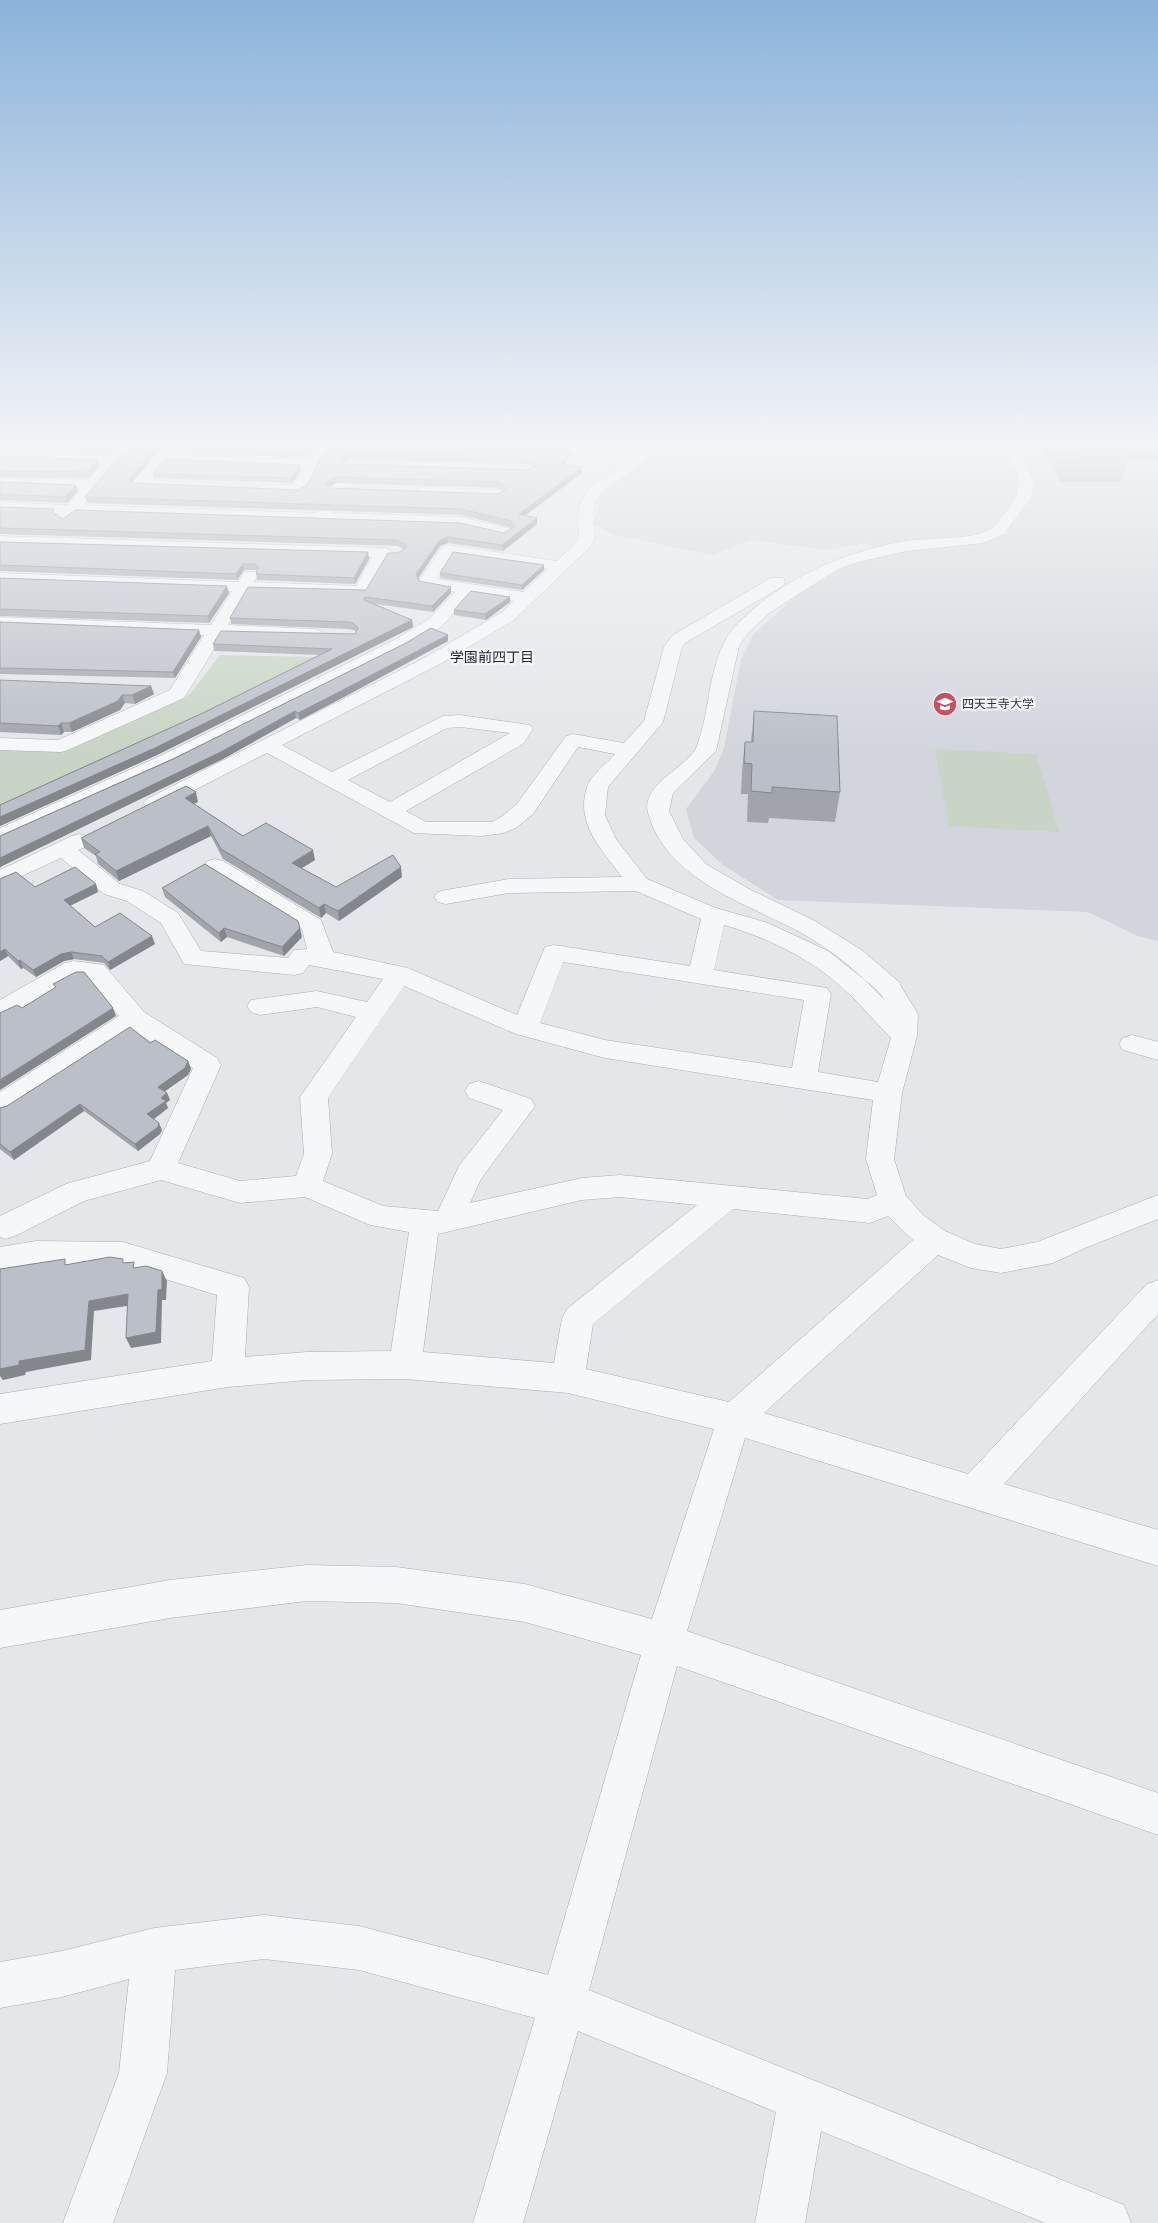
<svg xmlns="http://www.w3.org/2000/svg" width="1158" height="2223" font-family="Overpass,'Noto Sans JP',sans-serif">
<rect width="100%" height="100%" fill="#e4e6ea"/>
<path fill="#d2d5dc" d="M656,442h502v499l-20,-5 -50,-24 -310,-12 -55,-35 -29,-27 -8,-29 29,-39 9,-22 17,-89 12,-24 44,-40 43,-26 43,-15 -17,-11 -37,7 -79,-10 -37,15 -98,-20 -21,-11 8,-31 38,-27 14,-18z"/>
<path fill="#c8d4c5" d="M220,655l98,2 -219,107 -99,43v-58l65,2 124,-56z
M935,749l101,5 23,78 -110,-6z"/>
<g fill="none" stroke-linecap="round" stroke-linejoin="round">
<g stroke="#a9adb4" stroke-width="1">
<path id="minor" d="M123,442h15l-55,63 233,8 39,-71h14l-38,71 130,4 50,12 2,3 -8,5 -44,-10 -385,-13 -7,7 -5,2 -8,-5 4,-5 -60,-1v-10l68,3 14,-16 -82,-3v-8l89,2 15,-16 -104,-4v-8l111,4z
M167,442h15l-10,12 137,6 10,-18h14l-27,48c-5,7 -45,6 -50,-1l7,-4h31l10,-17 -139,-6 -15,18 30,2 2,3 -2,3 -46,-1 -2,-3 2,-3z
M370,442h142l126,5 2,-5h14c-13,37 -44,33 -58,59 -7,14 4,32 -5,45l-77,74 -74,44 -158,81 50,27 111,-56 17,-1 70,10 3,4 -10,15 -117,67 20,11h66l9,-5 16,-13 49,-68 7,-2 51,9 20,-22 20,-74 9,-12 98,-57h12l2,4 -2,4 -98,57 -3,4 -19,75 -55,65 -3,28 11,24 31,40 69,29 52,15 60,28 37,29 20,20c-7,-11 -19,-19 -29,-28 -18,-16 -39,-31 -60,-42 -53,-28 -130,-51 -148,-117 -8,-29 42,-47 49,-67 15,-39 10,-91 41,-123 44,-44 107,-72 168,-82 25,-4 64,0 85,-12 6,-4 10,-12 15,-17 23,-30 10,-39 -4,-70h14l18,40 -3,16 -27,36 -21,9 -77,8 -48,11 -20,7 -69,44 -21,20 -9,13 -23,105 -43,42 -4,18 14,28 23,25 43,25 66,32 48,30 36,31 3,6 16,26 -1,22 -15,57 -8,66 12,37 17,19 22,16 30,13 26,5 36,-7 121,-47v24l-73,29 -32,15 -52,10 -30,-5 -33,-13 -174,158 204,61 179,-190 11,-4v34l-154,170 154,46v36l-413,-128 -58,193 471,162v42l-481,-169 -88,324 535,215 7,18h-86l-224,-92 -16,92h-50l21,-111 -198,-81 -55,192h-50l62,-205 -176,-48 -95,-11 -89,11 -8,103 -54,150h-50l56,-150 10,-94 -67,18 -62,11v-46l62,-11 92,-23 110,-13 95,11 189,49 93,-320 -116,-33 -129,-19 -89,-2 -137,17 -170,30v-38l170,-30 137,-15 89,2 129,17 127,35 62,-190 -146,-36 -163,-14 -98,1 -79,7 -228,37v-30l212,-33 5,-66 -94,-29 -87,-1 -36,6v-24l36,-6 87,1 121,36 5,9 -4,70 62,-5 84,-1 18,-119 -39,-7 -65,-28 -65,6 -79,-23 -77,21 -67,34 -11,4 -6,-2v-21l66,-32 84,-23 43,-93 -59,-37 -124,81 -10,3v-23l119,-76 -31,-38 -10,-1 -69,40 -9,3v-20l65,-37 9,-2 30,4 40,47 73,46 4,7 -43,98 62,18 56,-5 8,-22 -4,-57 56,-80 -39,-10 -57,8 -9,-3 -4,-6 4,-6 66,-9 50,11 16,-23 -74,-14 -6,8 -9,2 -110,-11 -23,-41 -34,-22 -23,-7 -43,-36 -61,28v-16l72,-34 8,-2 8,2 3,5 -3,5 -10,4 42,34 23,7 35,22 23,38 87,7 6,-8 13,-1 -5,-20 -95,-58 -3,-5 3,-5 8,-2 8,2 98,59 12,32 75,16 109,47 28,-68 9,-2 136,21 11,-47 -65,-28 -127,2 -63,11 -8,-2 -4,-5 4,-5 8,-2 63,-11 113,-2c-20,-27 -47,-53 -35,-90 4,-12 20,-24 28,-33l-37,-7 -45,67 -16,13 -13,6 -23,3 -67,-3 -147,-80 -106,54 -7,2 -7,-2 -4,-4 4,-4 281,-143 74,-44 12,-11 -43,-7 -30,33 -35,21 -234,117 -172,78v-15l158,-71 236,-117 35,-21 26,-27 -35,-6 -2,-4 24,-35 6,-2 109,16 21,-20c2,-11 -2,-24 2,-35 8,-28 39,-31 55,-51l-258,-9zM452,555l96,14 -25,23 -86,-13zM460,727l50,6 -120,69 -42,-22 99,-52zM724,925c45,13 90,35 124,68 15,14 28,30 43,45l-13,44 -60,-10 13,-78 -4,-6 -113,-18zM563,962l241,38 -12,68 -187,-28 -65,-17zM404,986l112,48 89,24 268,42 -7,59 11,36 -9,4 -248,-24 -38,3 -112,25 11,-24 54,-73 -4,-7 -52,-18 -10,3 -4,7 4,7 34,12 -44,56 -21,45 -55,-5 -60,-25 9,-27 -4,-56zM620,1197l77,8 -130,104 -5,9 -8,45 -131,-11 15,-118 144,-34zM733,1209l137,14 18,-7 25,24 -184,162 -143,-33 7,-45z
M424,487l74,3 7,4 -7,4 -79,-4 -2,-3 2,-3z
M0,536l386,12 8,5 -6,4 -21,38 -119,-3 -20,33 85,4 6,1 3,4 -3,4 -97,-2 -38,62 -116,52 -7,2 -61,-2v-12l58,2 112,-50 34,-55 -204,-8v-10l211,8 21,-34 -232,-8v-10l238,9 6,-10h12l2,3 -4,7 102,4 16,-29 -372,-11z
M1132,1035l26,7v18l-35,-10 -4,-6 4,-6z"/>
</g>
<use href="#minor" fill="#f6f7f9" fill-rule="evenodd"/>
</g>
<path fill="#a1a4ab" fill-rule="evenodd" d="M0,442h120l-10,12 -110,-4z
M165,442l-33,41 166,7 9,-5 22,-43 242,13 -7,10 18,2v6l-56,42 11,3v6l-34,27 -55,-8 -8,3 -22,33 1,2 32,12 -18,19 -58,-8 37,16 1,7 -256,128 -157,71v-21l203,-92 116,-58 -105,-4 -1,-7 142,-10 1,-2 -2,-2 -6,-1 -117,-5 -1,-6 136,-28 32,-37 6,-3 -6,-4 -398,-12v-27l56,8 7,4 441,14 8,-5 -51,-13 -374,-12 -2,-6zM349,459l179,5 4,3 -4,3 -185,-6v-1zM336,483l163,5 3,3 -4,3 -168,-6v-1z
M177,442h140l-9,16 -132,-6 -1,-6z
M762,442h49l-1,8 -47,-1z
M1038,442h120v18h-31l-6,22h-60z
M0,456l98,4 2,6 -12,12 -88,-1z
M301,470l-8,13 -139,-5 -1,-4z
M0,482l78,9 -11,12 -67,-3v1z
M0,542l368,10 1,7 -14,25 -98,-4 -1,-6 1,-3 -1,-1h-12l-7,10 -237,-9z
M544,570l-22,20 -82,-12v-5z
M0,578l229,15 -20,30 -209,-7z
M510,602l-24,18 -32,-5v-5z
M0,622l199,8 2,7 -26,41 -175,-4z
M448,635v6l-106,57 -42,22 -4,-2 -73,41 -221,107 -2,-30z
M0,680l151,6 3,8 -19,10 -10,-1 -5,7 -48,22h-8l-3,3 -61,-3z
M754,711l86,81 -5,30 -66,-4 -1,5 -21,-1 1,-28h-7l1,-22 3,-30h6z
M198,802l-4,2 49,32 72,24 -14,8 35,19 66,-10 -63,44 -13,-8 -5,5 -98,-59 -12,-23 -92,45 -21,-17 -2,-8 -12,-8 -3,-10z
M0,879l35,8 61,-3 2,8 -28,14 25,21 60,17 -45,26 -6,-7 -30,-4 -10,2 -28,16 -13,-9 -2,1 -13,-13 -8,5z
M162,888l140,49 -18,19 -57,-19 -6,5 -56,-45z
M150,1043l38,18 3,8 -3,6 -23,16 2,2 3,7 -4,3 2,5 -14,11 8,11 -2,4 -22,17 -54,-40 -70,49 -14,-11v-41l7,-2z"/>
<path fill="#83868b" d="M114,442h6l-10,12 -1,-6z
M159,442h6l-35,43 -1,-6z
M313,442h4l-9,16 -1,-6z
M571,449v6l-10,15v-6z
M348,453l1,6 -9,6 -1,-6z
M98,460l2,6 -12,12 -1,-6z
M300,465l1,5 -8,13 -1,-5z
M582,467v6l-63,47v-6z
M335,477l1,6 -9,6 -1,-6z
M76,485l2,6 -11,12 -2,-6z
M537,518v6l-34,27 -1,-6z
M448,537v6l-8,3 -24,35v-7l24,-34z
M368,552l1,7 -14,25 -1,-6z
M243,564l1,6 -7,10 -1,-6z
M544,565v5l-22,20v-5z
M227,586l2,7 -20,30 -1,-7z
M451,587v6l-18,19 -1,-6z
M510,597v5l-24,18 -1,-6z
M412,620l1,7 -256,128 -157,71v-9z
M199,630l2,7 -26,41 -2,-6z
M448,635v6l-106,57 -42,22 -2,-7z
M151,686l3,8 -19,10 -3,-9z
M122,695l3,8 -5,7 -48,22 -3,-9z
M295,711l1,7 -73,41 -221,107 -2,2v-10z
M61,723l3,9 -3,3 -3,-9z
M196,792l2,10 -11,5 -2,-9z
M208,826l3,10 -92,45 -3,-10z
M313,850l2,10 -21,13 -2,-10z
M401,867l1,10 -63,44 -1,-10z
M96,884l2,8 -31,15 -3,-7z
M324,904l2,9 -5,5 -2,-10z
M224,928l3,9 -6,5 -2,-9z
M300,928l2,9 -18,19 -2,-9z
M152,936l3,8 -45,26 -2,-8z
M5,949l3,7 -8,5v-9z
M71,952l3,7 -10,2 -28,16 -3,-7 28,-16z
M20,960l3,8 -2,1 -3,-8z
M113,1008l3,8 -116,74v-10z
M188,1061l3,8 -3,6 -27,19 -3,-7z
M167,1093l3,7 -4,3 2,5 -18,14 -3,-8 14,-16z
M80,1104l4,7 -70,49 -4,-8z
M159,1123l3,7 -2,4 -22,17 -3,-7z
M162,1271l5,10 -1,19h-4l-1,43 -30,5 -5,-10z
M128,1294l5,11 -39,6 -3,49 -65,12 -1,3 -22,5 -3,-4v-7l19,-8 70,-60z"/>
<path fill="#bbbfc7" stroke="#83868b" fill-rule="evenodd" d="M0,442h114l-5,6 -109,-4z
M132,442h27l-30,37 3,4 166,7 9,-5 22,-43h57l185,7 -10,15 21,3 -63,47 18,4 -35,27 -54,-8 -8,3 -24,34 3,7 32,6 -19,19 -67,-9 -1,3 48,20 -257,128 -155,69v-12l203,-92 129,-64 -119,-5 8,-13 134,3 3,-6 -5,-5 -6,-1 -117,-4 18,-31 118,3 22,-37h10l8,-5v-3l-9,-5 -397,-12v-21l54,2 -1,4 10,6 12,-9 385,13 44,10 11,-7 -4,-5 -50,-12 -376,-12zM348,453l180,5 9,7 -9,5 -185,-6 -4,-5zM335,477l164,5 8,7 -9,5 -168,-6 -4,-5z
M177,442h136l-6,10 -132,-6z
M1059,442h58l11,15 -60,-1z
M0,456l98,4 -11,12 -87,-1z
M165,459l135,6 -8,13 -139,-4z
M0,482l76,3 -11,12 -65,-3z
M0,542l368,10 -14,26 -98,-4 2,-6 -3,-4h-12l-7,10 -236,-9z
M453,552l91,13 -22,20 -82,-12z
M0,578l227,8 -19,30 -208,-7z
M471,591l39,6 -25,17 -31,-4z
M0,622l199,8 -26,42 -173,-4z
M431,628l17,7 -107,56 -43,22 -3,-2 -74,41 -221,106v-22l171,-76 235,-117z
M0,680l151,6 -19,9h-10l-4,6 -49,22h-8l-3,3 -58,-3z
M754,711l83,5 3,76 -68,-5v6l-21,-2 1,-27 -8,-1 1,-21h8z
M186,786l10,6 -11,6 58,38 23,-13 47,27 -21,13 44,24 57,-32 8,12 -63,44 -14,-7 -5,4 -98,-59 -13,-23 -92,45 -21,-17 5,-2 -19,-14z
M205,864l93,57 2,7 -18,19 -58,-19 -5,5 -57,-45z
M75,867l21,17 -32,16 31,27 25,-14 32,23 -44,26 -6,-6 -31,-4 -10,2 -28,16 -13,-10 -2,1 -13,-12 -5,3v-73l16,-7 19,15z
M76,972h8l29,36 -113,72v-67l17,-8 5,3 34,-21 -3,-3z
M130,1027l20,16 5,-3 33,21 -3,7 -27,19 9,6 -6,5 5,3 -19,13 12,9 -1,4 -23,17 -55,-40 -70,48 -10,-8v-36l7,-2z
M110,1257l13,2v4l11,-1 -1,6 13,-2 16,5v18l-4,1 -2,42 -30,6 2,-44 -39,7 -4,49 -66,11v4l-19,4v-100l65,-10v6z"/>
<linearGradient id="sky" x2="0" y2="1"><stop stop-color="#8bb3db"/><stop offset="0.59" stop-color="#f3f4f6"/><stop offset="1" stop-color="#f3f4f6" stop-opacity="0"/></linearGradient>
<rect width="1158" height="754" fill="url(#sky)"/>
<defs>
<g id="university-disc" transform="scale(1.25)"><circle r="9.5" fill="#c5535f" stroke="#f3f5f8"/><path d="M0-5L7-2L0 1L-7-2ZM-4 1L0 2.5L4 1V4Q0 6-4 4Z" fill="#fff"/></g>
</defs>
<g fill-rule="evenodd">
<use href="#university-disc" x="945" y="704"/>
</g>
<g text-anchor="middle" stroke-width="4.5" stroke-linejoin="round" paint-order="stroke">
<g font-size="12" fill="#2c3342" stroke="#f3f5f8" text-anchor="start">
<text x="962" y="708">四天王寺大学</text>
</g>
<g font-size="14" fill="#1e2433" stroke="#f3f5f8">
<text x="492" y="662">学園前四丁目</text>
</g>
</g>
</svg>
